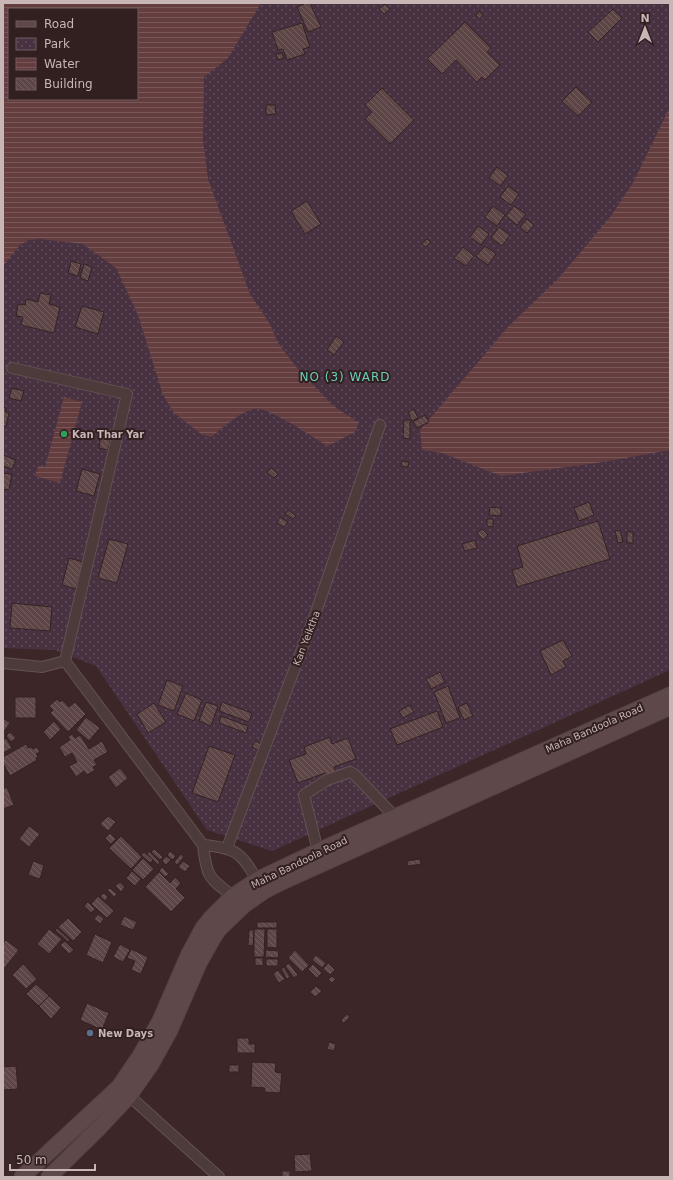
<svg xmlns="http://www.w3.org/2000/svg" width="673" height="1180" font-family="'DejaVu Sans',sans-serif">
<defs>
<pattern id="park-dots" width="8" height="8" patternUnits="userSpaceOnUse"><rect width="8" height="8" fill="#483241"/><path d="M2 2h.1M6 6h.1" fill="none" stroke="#614d5a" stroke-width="1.8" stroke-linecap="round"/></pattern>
<pattern id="water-rules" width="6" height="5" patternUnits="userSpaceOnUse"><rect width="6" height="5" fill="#643d3f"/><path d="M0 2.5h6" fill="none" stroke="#795758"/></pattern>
<pattern id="building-back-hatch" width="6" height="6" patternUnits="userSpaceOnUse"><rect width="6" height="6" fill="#5e4647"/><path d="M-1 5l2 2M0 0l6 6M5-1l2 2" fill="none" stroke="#745e5f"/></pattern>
</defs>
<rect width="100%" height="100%" fill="#3c2628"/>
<path fill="url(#park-dots)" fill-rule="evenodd" d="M3,3h667v667l-398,181 -65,-21 -111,-164 -41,-16 -52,-2zM9,9h128v90h-128z"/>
<path fill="url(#water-rules)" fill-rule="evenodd" d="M3,3h258l-33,55 -24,19 -1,63 5,39 42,115 20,30 8,19 19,25 35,37 27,18 -4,9 -27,14c-15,-8 -60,-41 -75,-37 -16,5 -29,18 -42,28l-10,-3 -27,-21 -11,-18 -25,-80 -22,-47 -33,-24 -44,-5 -10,1 -9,5 -17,21zM9,9h128v90h-128z
M670,107v343l-67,12 -102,14 -59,-23 -20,-3 -2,-20 88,-103 50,-48 53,-63 23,-35z
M64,397l18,5 -22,81 -25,-7 3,-10 7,1z"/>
<path fill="url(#building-back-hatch)" stroke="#342122" d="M306,3h4l11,24 -13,5 -11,-25z
M385,4l5,5 -6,5 -5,-5z
M613,9l9,9 -24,24 -10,-10z
M479,11l4,4 -3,4 -4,-4z
M465,22l26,26 -4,4 13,13 -15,15 -3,-3 -5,5 -21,-22 -14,14 -15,-15z
M302,23l8,24 -7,2 2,5 -18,6 -4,-11 -5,1 -6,-18z
M282,53l2,5 -6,2 -2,-6z
M576,87l16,15 -14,14 -16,-15z
M382,88l32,32 -24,24 -25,-25 7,-7 -7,-7z
M266,105h9l1,9 -10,1z
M497,167l11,9 -8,10 -11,-8z
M508,186l11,8 -8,11 -11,-8z
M307,201l14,23 -16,10 -14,-23z
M493,206l12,9 -8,11 -12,-9z
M514,206l12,8 -9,11 -11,-9z
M527,219l7,6 -7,8 -7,-6z
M478,226l11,8 -8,11 -11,-8z
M499,227l11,8 -8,11 -11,-8z
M427,239l4,3 -5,5 -4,-3z
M485,246l11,8 -8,11 -12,-9z
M463,247l11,9 -8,10 -12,-8z
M71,261l10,3 -3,12 -10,-3z
M84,264l8,3 -4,14 -8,-3z
M40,293l11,2 -2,9 11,3 -6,26 -33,-8 2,-8 -7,-1 2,-12 7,1 1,-6 12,3z
M82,306l22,6 -6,22 -23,-7z
M336,336l8,6 -10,13 -7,-5z
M12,388l12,3 -3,10 -12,-3z
M3,407l3,1 -1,4 4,1 -3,13h-3z
M414,409l4,9 -6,3 -4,-9z
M425,415l4,7 -12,6 -4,-6z
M404,420h6v19l-7,-1z
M101,435l10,2 -3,13 -9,-2z
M3,455l13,5 -4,9 -9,-3z
M402,461l7,1 -1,5 -7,-1z
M271,468l7,6 -4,4 -7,-6z
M82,469l18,5 -6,22 -18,-5z
M3,473l9,1 -3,16 -6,-1z
M589,502l5,13 -15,6 -5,-13z
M490,507l11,1v8l-12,-1z
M288,510l8,6 -3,3 -8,-5z
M280,517l8,5 -4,5 -7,-4z
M487,519h6v8l-6,-1z
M598,521l12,38 -93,28 -5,-17 11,-3 -6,-21z
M482,529l6,6 -5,5 -6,-7z
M620,530l3,12 -5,1 -3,-12z
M627,532h6v11h-6z
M109,539l19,5 -11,39 -19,-5z
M475,540l2,8 -12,3 -3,-7z
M69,558l14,4 -7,27 -14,-4z
M12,603l40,4 -2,24 -40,-3z
M563,640l9,16 -9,5 3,6 -15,8 -11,-24z
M440,672l5,10 -14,7 -5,-10z
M167,680l16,6 -9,25 -16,-6z
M448,686l12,32 -14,5 -12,-31z
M186,693l16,7 -8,21 -17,-7z
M15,697h21v21h-21z
M57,699l3,3 2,-2 7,7 6,-5 11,12 -18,18 -18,-19 3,-3 -4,-4z
M206,702l12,4 -7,20 -12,-5z
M222,702l30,11 -3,9 -30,-11z
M154,703l12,19 -18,11 -11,-19z
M467,703l6,13 -9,4 -6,-13z
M410,705l4,7 -11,6 -4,-7z
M437,711l6,16 -46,18 -7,-16z
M221,716l27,10 -2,7 -27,-10z
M86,717l14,11 -11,13 -13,-11z
M3,718l7,5 -7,10z
M54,721l7,8 -11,11 -7,-8z
M10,732l6,6 -5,4 -5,-6z
M72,734l3,4 5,-3 9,14 13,-8 6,11 -14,8 3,5 -4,2 2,3 -8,5 -3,-4 -8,6 -7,-11 8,-4 -5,-9 -7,4 -6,-10 11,-7 -2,-3z
M330,737l2,7 16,-6 8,21 -22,8 3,9 -10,4 -2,-7 -27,10 -9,-23 17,-6 -2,-7z
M6,738l6,10 -9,5v-13z
M255,741l6,3 -3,6 -6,-3z
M26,744l2,4 3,-1 2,2 4,-2 3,5 -4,2 2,2 -2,2 1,2 -27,16 -7,-13v-6z
M209,746l26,9 -17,47 -26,-9z
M120,768l8,10 -12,10 -8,-11z
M7,787l7,18 -11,4v-20z
M108,816l8,6 -8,9 -8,-7z
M29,826l11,8 -11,13 -10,-8z
M110,833l6,6 -5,5 -6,-6z
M121,836l21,21 -11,12 -22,-21z
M154,849l9,8 -3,3 -9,-8z
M149,851l11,11 -2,3 -11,-11z
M170,851l6,5 -4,4 -5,-5z
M144,852l9,8 -3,3 -9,-8z
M181,854l3,3 -7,8 -3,-3z
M166,856l5,4 -5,5 -4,-4z
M143,858l11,11 -11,11 -11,-10z
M420,859l1,5 -13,2 -1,-5z
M33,861l11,4 -4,14 -12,-4z
M183,861l7,5 -5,6 -7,-5z
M162,867l7,7 -4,3 -6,-6z
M132,871l9,8 -6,7 -9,-8z
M159,872l11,11 5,-6 6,6 -5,6 9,9 -14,14 -26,-25z
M120,882l5,5 -4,5 -6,-6z
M110,888l7,6 -3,3 -7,-7z
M104,893l4,4 -3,4 -5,-5z
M98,896l16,15 -7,7 -16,-14z
M88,902l7,7 -4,4 -7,-7z
M98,914l6,5 -4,5 -6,-5z
M124,916l13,6 -4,8 -13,-5z
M68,918l14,14 -9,9 -15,-14z
M257,922h20v6h-20z
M57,928l13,12 -2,2 -13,-12z
M49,929l13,10 -13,15 -12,-10z
M254,929h11l-1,28h-10z
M267,929h10v19l-10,-1z
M249,930h5l-1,16 -5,-1z
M95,934l17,8 -9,21 -17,-8z
M6,940l13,10 -16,20v-27z
M65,941l9,9 -5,4 -9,-9z
M120,944l10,6 -7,12 -10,-5z
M131,949l17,8 -7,17 -10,-4 4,-9 -8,-3z
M266,950l13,1 -1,7 -13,-1z
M295,950l14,15 -7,7 -14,-14z
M316,955l10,8 -4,5 -10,-8z
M255,958h8v8l-8,-1z
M266,959h12v7h-12z
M289,963l9,12 -4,3 -9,-12z
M328,963l7,7 -5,5 -7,-6z
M23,964l14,15 -11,10 -14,-14z
M313,964l9,9 -5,5 -9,-9z
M284,967l6,10 -3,2 -6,-10z
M278,970l7,9 -6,4 -6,-9z
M332,976l4,3 -4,4 -4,-3z
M36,984l13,12 -10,10 -13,-12z
M316,986l6,5 -7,6 -5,-5z
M49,996l12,12 -10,11 -12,-13z
M87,1003l22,10 -7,17 -22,-10z
M347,1014l3,3 -6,6 -3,-3z
M237,1038h12v6h6v9h-18z
M329,1042l7,2 -2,7 -7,-2z
M252,1062l24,1 -1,9 7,1 -2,20 -16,-1 1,-4 -14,-1z
M229,1065h10v7h-10z
M16,1066l2,23 -15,1v-23z
M310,1154l2,17 -17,1 -1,-17z
M282,1171h8v6h-8z"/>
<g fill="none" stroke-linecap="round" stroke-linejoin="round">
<g stroke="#655253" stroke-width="12">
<path id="minor" d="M12,368l115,26 -62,267
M3,663l39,4 23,-6 138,184
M203,845c37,3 39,10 57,40
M203,845c4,36 7,33 35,55
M227,848l89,-236 64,-187
M318,851l-14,-56 23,-15 23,-8 4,2 41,43
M125,1092l94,85"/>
</g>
<g stroke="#564344" stroke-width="17">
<path id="secondary" d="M22,1177l97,-90 21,-31 20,-35 29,-67 14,-26 8,-10 22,-22 24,-16 61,-29 352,-156
M49,1177l48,-47 32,-34 21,-30 20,-36 29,-67 14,-25 7,-10 24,-23 20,-14 20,-10 386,-174"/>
</g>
<use href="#minor" stroke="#4d3a3b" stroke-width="10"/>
<use href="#secondary" stroke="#5f4849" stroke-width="15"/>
</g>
<circle fill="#2e9e5b" stroke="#321f20" stroke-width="1.5" cx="64" cy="434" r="4"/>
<circle fill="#5c6f8a" stroke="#321f20" stroke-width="1.5" cx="90" cy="1033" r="4"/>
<g text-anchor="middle" stroke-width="4" stroke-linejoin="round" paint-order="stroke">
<g font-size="10" font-weight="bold" fill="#c8b6b6" stroke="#321f20" text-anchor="start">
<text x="72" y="438">Kan Thar Yar</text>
<text x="98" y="1037">New Days</text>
</g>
<g font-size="10" fill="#c8b6b6" stroke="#321f20">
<text transform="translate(306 638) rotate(-69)" y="4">Kan Yeiktha</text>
<text transform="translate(594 728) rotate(-24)" y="4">Maha Bandoola Road</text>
<text transform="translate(299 862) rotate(-26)" y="4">Maha Bandoola Road</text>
</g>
<g font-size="12" letter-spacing="1" fill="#6cccb9" stroke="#321f20">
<text x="345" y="381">NO (3) WARD</text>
</g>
</g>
<rect width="673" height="1180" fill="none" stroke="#c8b6b6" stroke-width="8"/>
<rect x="8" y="8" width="130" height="92" fill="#321f20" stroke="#6e5b5c"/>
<rect x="16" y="21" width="20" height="6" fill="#5f4849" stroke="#6e5b5c"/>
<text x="44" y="28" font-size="12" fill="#c8b6b6">Road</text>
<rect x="16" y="38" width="20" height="12" fill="url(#park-dots)" stroke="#6e5b5c"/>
<text x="44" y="48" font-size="12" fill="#c8b6b6">Park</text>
<rect x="16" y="58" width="20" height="12" fill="url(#water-rules)" stroke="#6e5b5c"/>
<text x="44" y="68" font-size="12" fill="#c8b6b6">Water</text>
<rect x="16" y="78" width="20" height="12" fill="url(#building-back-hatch)" stroke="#6e5b5c"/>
<text x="44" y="88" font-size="12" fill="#c8b6b6">Building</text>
<g transform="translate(645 28)" stroke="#321f20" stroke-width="3" paint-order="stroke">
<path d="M0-3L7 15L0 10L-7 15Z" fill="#c8b6b6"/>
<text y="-6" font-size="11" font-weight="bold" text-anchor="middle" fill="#c8b6b6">N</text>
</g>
<path d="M10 1164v6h85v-6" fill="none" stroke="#c8b6b6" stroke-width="2"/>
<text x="16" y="1164" font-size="12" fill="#c8b6b6" stroke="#321f20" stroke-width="3" paint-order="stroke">50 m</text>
</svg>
